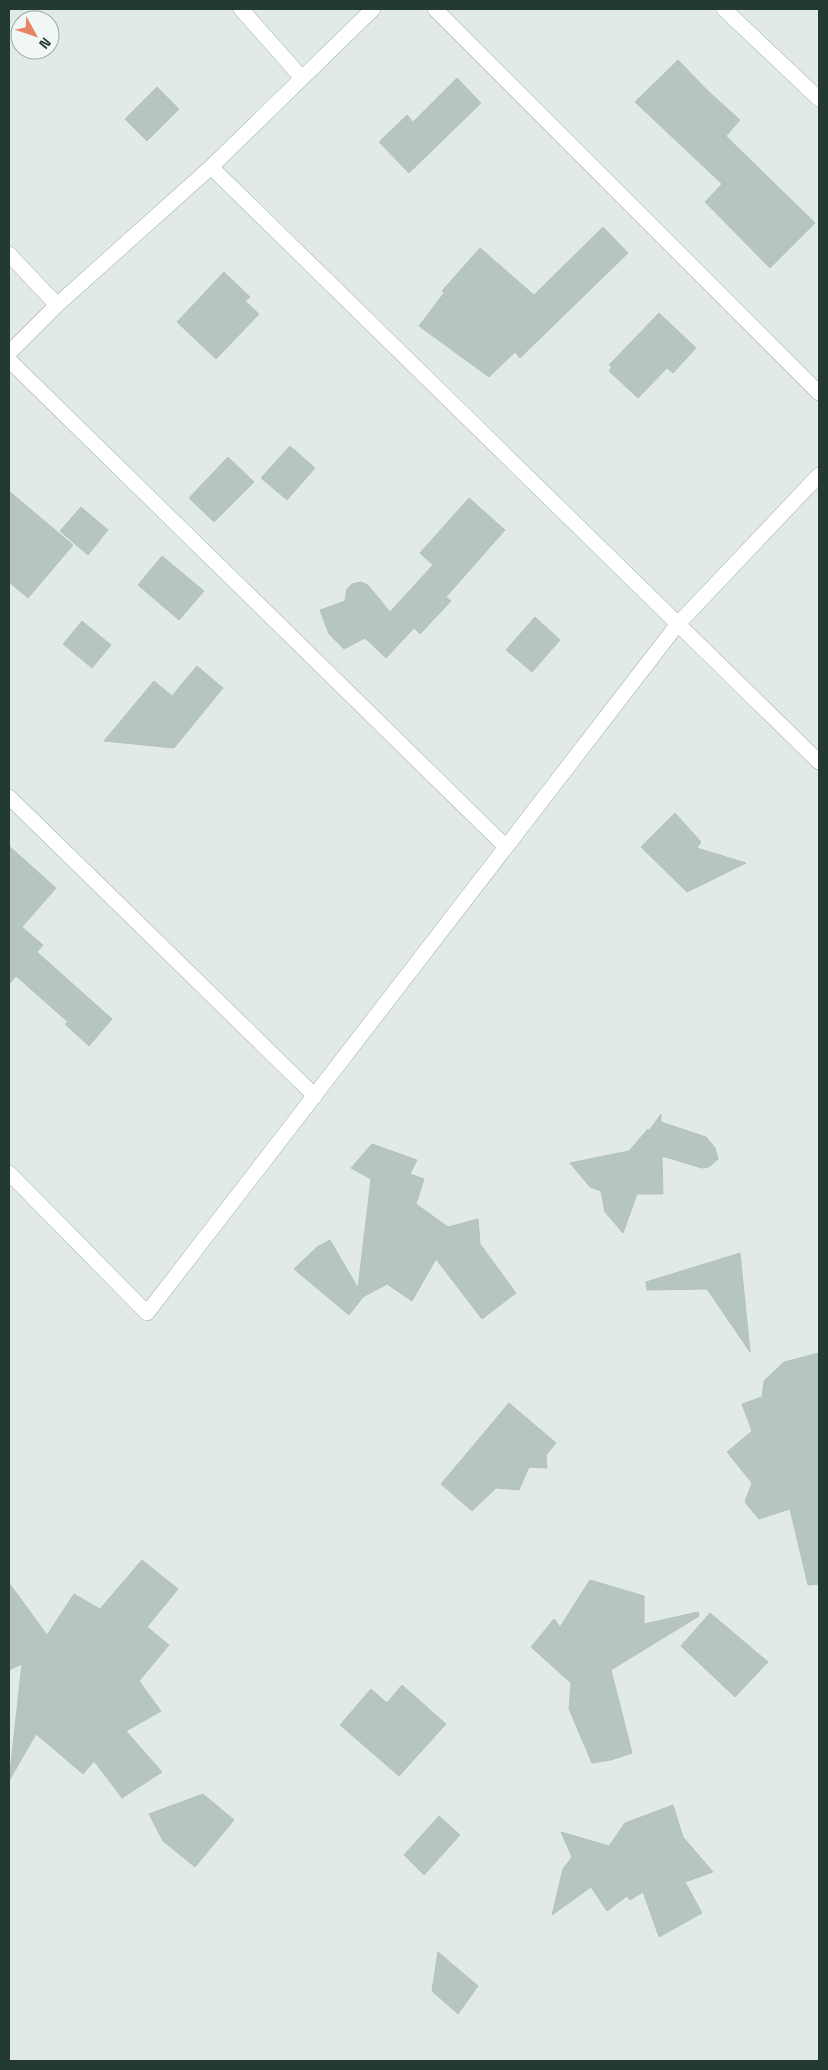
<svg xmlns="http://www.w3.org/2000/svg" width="828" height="2070" font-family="'Space Grotesk',sans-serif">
<rect width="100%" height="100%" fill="#e1eae6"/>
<path fill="#b6c5bf" stroke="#b4c3bd" d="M678,60l30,31 32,29 -14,16 89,87 -45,45 -65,-66 17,-18 -87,-82z
M457,78l24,25 -72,70 -30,-31 28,-27 6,7z
M157,87l22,22 -32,32 -22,-22z
M603,227l25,26 -108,105 -5,-6 -26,25 -70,-51 25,-33 -2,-2 38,-43 54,47z
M224,272l26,25 -5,4 14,13 -43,45 -39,-37z
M659,313l37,35 -23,25 -6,-5 -29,30 -29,-27 3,-4 -3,-2z
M290,446l25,22 -28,32 -26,-22z
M228,457l26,25 -40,40 -25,-24z
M9,491l64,54 -45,53 -19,-16z
M469,498l36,32 -59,67 5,4 -31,33 -6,-6 -28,30 -21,-20 -21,11 -15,-15 -9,-24 25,-9 2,-12 5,-5 9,-2 7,3 22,27 43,-47 -13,-12z
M81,507l27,23 -20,25 -28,-24z
M162,556l42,35 -25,29 -41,-35z
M535,617l25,23 -28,32 -26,-22z
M82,621l29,24 -19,23 -29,-24z
M197,666l26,22 -49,60 -70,-7 50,-60 18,15z
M675,813l26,29 -4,6 49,15 -59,29 -46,-45z
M9,846l47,42 -34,39 21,18 -6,7 75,67 -23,27 -24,-22 3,-2 -52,-46 -7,8z
M661,1114v8l45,15 9,11 3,11 -9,8 -7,1 -40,-12 1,38h-26l-14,39 -18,-21 -4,-21 -11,-4 -20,-24 59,-12 19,-22 1,2z
M372,1144l45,16 -7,14 14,5 -8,25 32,23 30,-8 2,25 36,49 -34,26 -46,-60 -24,42 -25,-17 -24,13 -14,18 -55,-46 23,-22 13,-7 28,48 13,-109 -20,-11z
M740,1253l10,99 -43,-63 -60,1 -1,-8z
M819,1353v231l-11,1 -18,-76 -31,10 -14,-17 7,-19 -25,-31 25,-21 -10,-27 20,-7 2,-16 20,-19z
M509,1403l47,40 -10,12 1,13 -18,-1 -10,23 -23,-2 -24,23 -31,-27z
M142,1560l36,29 -31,38 22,18 -30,36 22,30 -35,20 36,41 -40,26 -28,-37 -11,13 -47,-40 -27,47 13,-117 -13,6v-87l38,52 27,-41 26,15z
M590,1580l54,16v28l54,-12 1,4 -88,54 21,83 -21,7 -19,3 -23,-54 2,-26 -40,-36 23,-28 6,8z
M710,1613l58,49 -33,35 -54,-51z
M402,1685l44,39 -47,52 -59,-51 31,-36 16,14z
M203,1794l31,26 -39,47 -32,-26 -14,-27z
M673,1805l10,32 30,35 -28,10 17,31 -43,24 -16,-45 -13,8 -3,-4 -20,15 -16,-24 -39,28 11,-46 9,-12 -11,-25 48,14 16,-23z
M439,1816l21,19 -36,40 -20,-20z
M438,1952l40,34 -20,28 -26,-23z"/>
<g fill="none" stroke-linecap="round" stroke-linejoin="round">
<g stroke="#a4b2ad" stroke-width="16">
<path id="minor" d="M241,9l61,69
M435,9l384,384
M724,9l95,90
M211,167l608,595
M9,254l48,51
M9,353l48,-48 154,-138 162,-158
M9,360l497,487
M9,797l306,299
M9,1173l138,140 530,-688 142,-150"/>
</g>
<use href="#minor" stroke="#fff" stroke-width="15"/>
</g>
<rect width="828" height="2070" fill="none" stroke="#233a34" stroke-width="20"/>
<g transform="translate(35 35) rotate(130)"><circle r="24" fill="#f1f7f4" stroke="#9faba7"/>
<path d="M0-4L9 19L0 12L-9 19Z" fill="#e88461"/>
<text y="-8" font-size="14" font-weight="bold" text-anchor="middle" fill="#233a34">N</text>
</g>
</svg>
